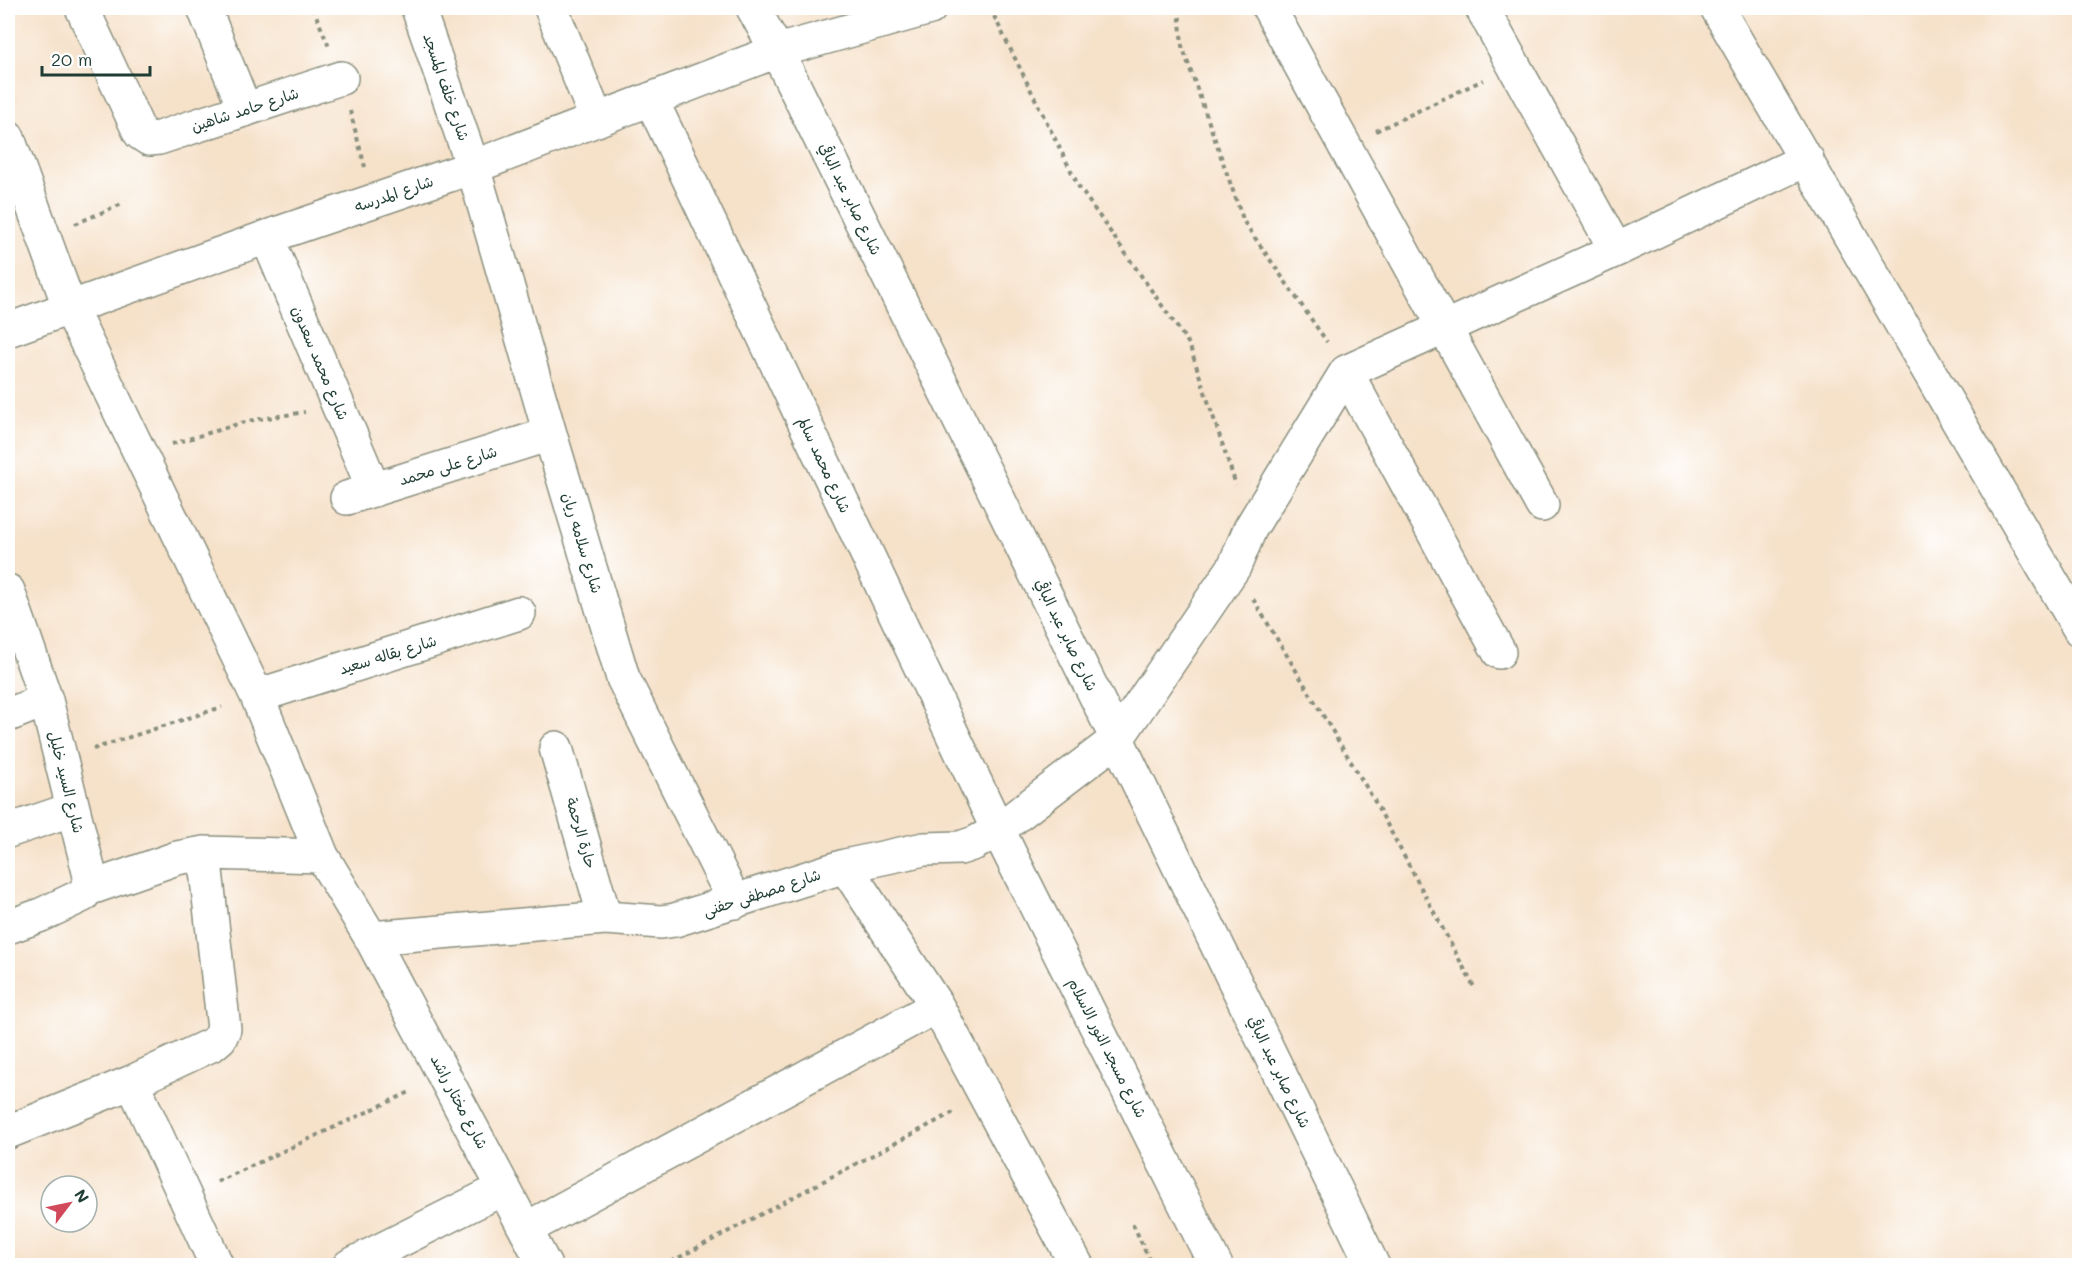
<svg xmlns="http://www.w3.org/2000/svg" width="2087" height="1273" font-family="Mali,'Playpen Sans Arabic',sans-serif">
<rect width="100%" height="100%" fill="#fff"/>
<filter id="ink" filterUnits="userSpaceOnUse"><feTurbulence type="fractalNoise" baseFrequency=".0167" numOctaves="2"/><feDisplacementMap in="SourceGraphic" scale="12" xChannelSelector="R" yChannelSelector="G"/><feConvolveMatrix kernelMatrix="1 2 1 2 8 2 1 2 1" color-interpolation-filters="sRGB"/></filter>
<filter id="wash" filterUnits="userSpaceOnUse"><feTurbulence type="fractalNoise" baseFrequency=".008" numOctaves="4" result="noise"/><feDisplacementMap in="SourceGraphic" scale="24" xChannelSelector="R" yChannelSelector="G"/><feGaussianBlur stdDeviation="1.35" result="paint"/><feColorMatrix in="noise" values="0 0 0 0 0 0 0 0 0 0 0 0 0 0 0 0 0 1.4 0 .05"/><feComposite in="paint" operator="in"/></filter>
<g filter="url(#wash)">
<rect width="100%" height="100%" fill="#f6e1c9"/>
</g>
<g filter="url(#ink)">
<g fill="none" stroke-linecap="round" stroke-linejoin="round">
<g stroke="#8a8f7e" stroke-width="36">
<path id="minor" d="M82,8l58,125 9,6 10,-1 182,-60
M204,8l41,102
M418,8l55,159 77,267 73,244 112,224
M551,8l46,112
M753,8l24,43 340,688 256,527
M1269,8l273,497
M1482,8l134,242
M1717,8l363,622
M651,99l347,731 218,436
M8,138l61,168 188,390 65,160 49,82 174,328
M267,237l107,253
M8,330l259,-93 206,-70 304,-116 153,-43
M1346,372l153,280
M347,498l203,-64
M8,591l38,109 45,180 -8,15 -42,20 -33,12
M257,696l262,-83
M8,715l38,-15
M556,748l49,170
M8,831l65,-22
M845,866l92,140 140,260
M88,889l89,-31 27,-5 118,3
M371,938l234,-20 56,4 14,-2 170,-54 79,-17 36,-1 15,-5 23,-13 119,-91 117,-172 16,-38 96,-157 270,-122 191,-91
M132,1082l85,184
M8,1132l124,-50 81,-38 7,-6 4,-9 -20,-176
M526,1229l411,-223
M349,1266l155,-78"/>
</g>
<path stroke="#8a8f7e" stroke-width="4" stroke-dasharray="4.5 4.5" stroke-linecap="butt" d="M313,8l16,39
M990,8l89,179 110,157 47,141
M1179,8l3,38 62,176 83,120
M1595,8l1,2
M350,111l15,56
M1376,131l107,-51
M75,224l47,-20
M172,444l76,-23 57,-9
M1253,599l121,201 100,187
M93,749l129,-42
M217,1182l195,-91
M1133,1224l19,42
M663,1266l291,-154"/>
<use href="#minor" stroke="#fff" stroke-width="33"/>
</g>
</g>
<g text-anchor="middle" stroke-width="4.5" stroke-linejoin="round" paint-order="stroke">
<g font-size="15" fill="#1f3d34" stroke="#fff">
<text transform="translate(446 87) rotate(71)" y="5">شارع خلف المسجد</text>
<text transform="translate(245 110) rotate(-18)" y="5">شارع حامد شاهين</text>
<text transform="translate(394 194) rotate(-19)" y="5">شارع المدرسه</text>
<text transform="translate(850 199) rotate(64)" y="5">شارع صابر عبد الباقي</text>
<text transform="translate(320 363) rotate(67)" y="5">شارع محمد سعدون</text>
<text transform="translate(824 465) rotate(65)" y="5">شارع محمد سالم</text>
<text transform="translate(448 466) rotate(-17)" y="5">شارع على محمد</text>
<text transform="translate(582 543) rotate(73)" y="5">شارع سلامه ريان</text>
<text transform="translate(1066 635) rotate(64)" y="5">شارع صابر عبد الباقي</text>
<text transform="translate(388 655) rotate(-17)" y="5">شارع بقاله سعيد</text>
<text transform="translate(66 782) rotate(76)" y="5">شارع السيد خليل</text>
<text transform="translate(581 833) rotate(74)" y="5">حارة الرحمة</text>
<text transform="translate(762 893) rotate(-18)" y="5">شارع مصطفى حفنى</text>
<text transform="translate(1107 1048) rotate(63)" y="5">شارع مسجد النور الاسلام</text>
<text transform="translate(1279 1072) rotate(64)" y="5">شارع صابر عبد الباقي</text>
<text transform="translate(459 1102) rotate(62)" y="5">شارع مختار راشد</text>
</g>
</g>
<rect width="2087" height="1273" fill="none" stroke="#fff" stroke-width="30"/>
<g transform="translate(69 1204) rotate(58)"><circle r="28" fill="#ffffff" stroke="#a5b1ae" stroke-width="1.5"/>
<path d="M0-4.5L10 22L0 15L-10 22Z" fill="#d1495b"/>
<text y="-9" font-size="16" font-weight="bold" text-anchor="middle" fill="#1f3d34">N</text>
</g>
<path d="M42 66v9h108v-9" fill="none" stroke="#1f3d34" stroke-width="3"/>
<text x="51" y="66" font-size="18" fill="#1f3d34" stroke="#ffffff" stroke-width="4.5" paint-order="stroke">20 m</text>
</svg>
